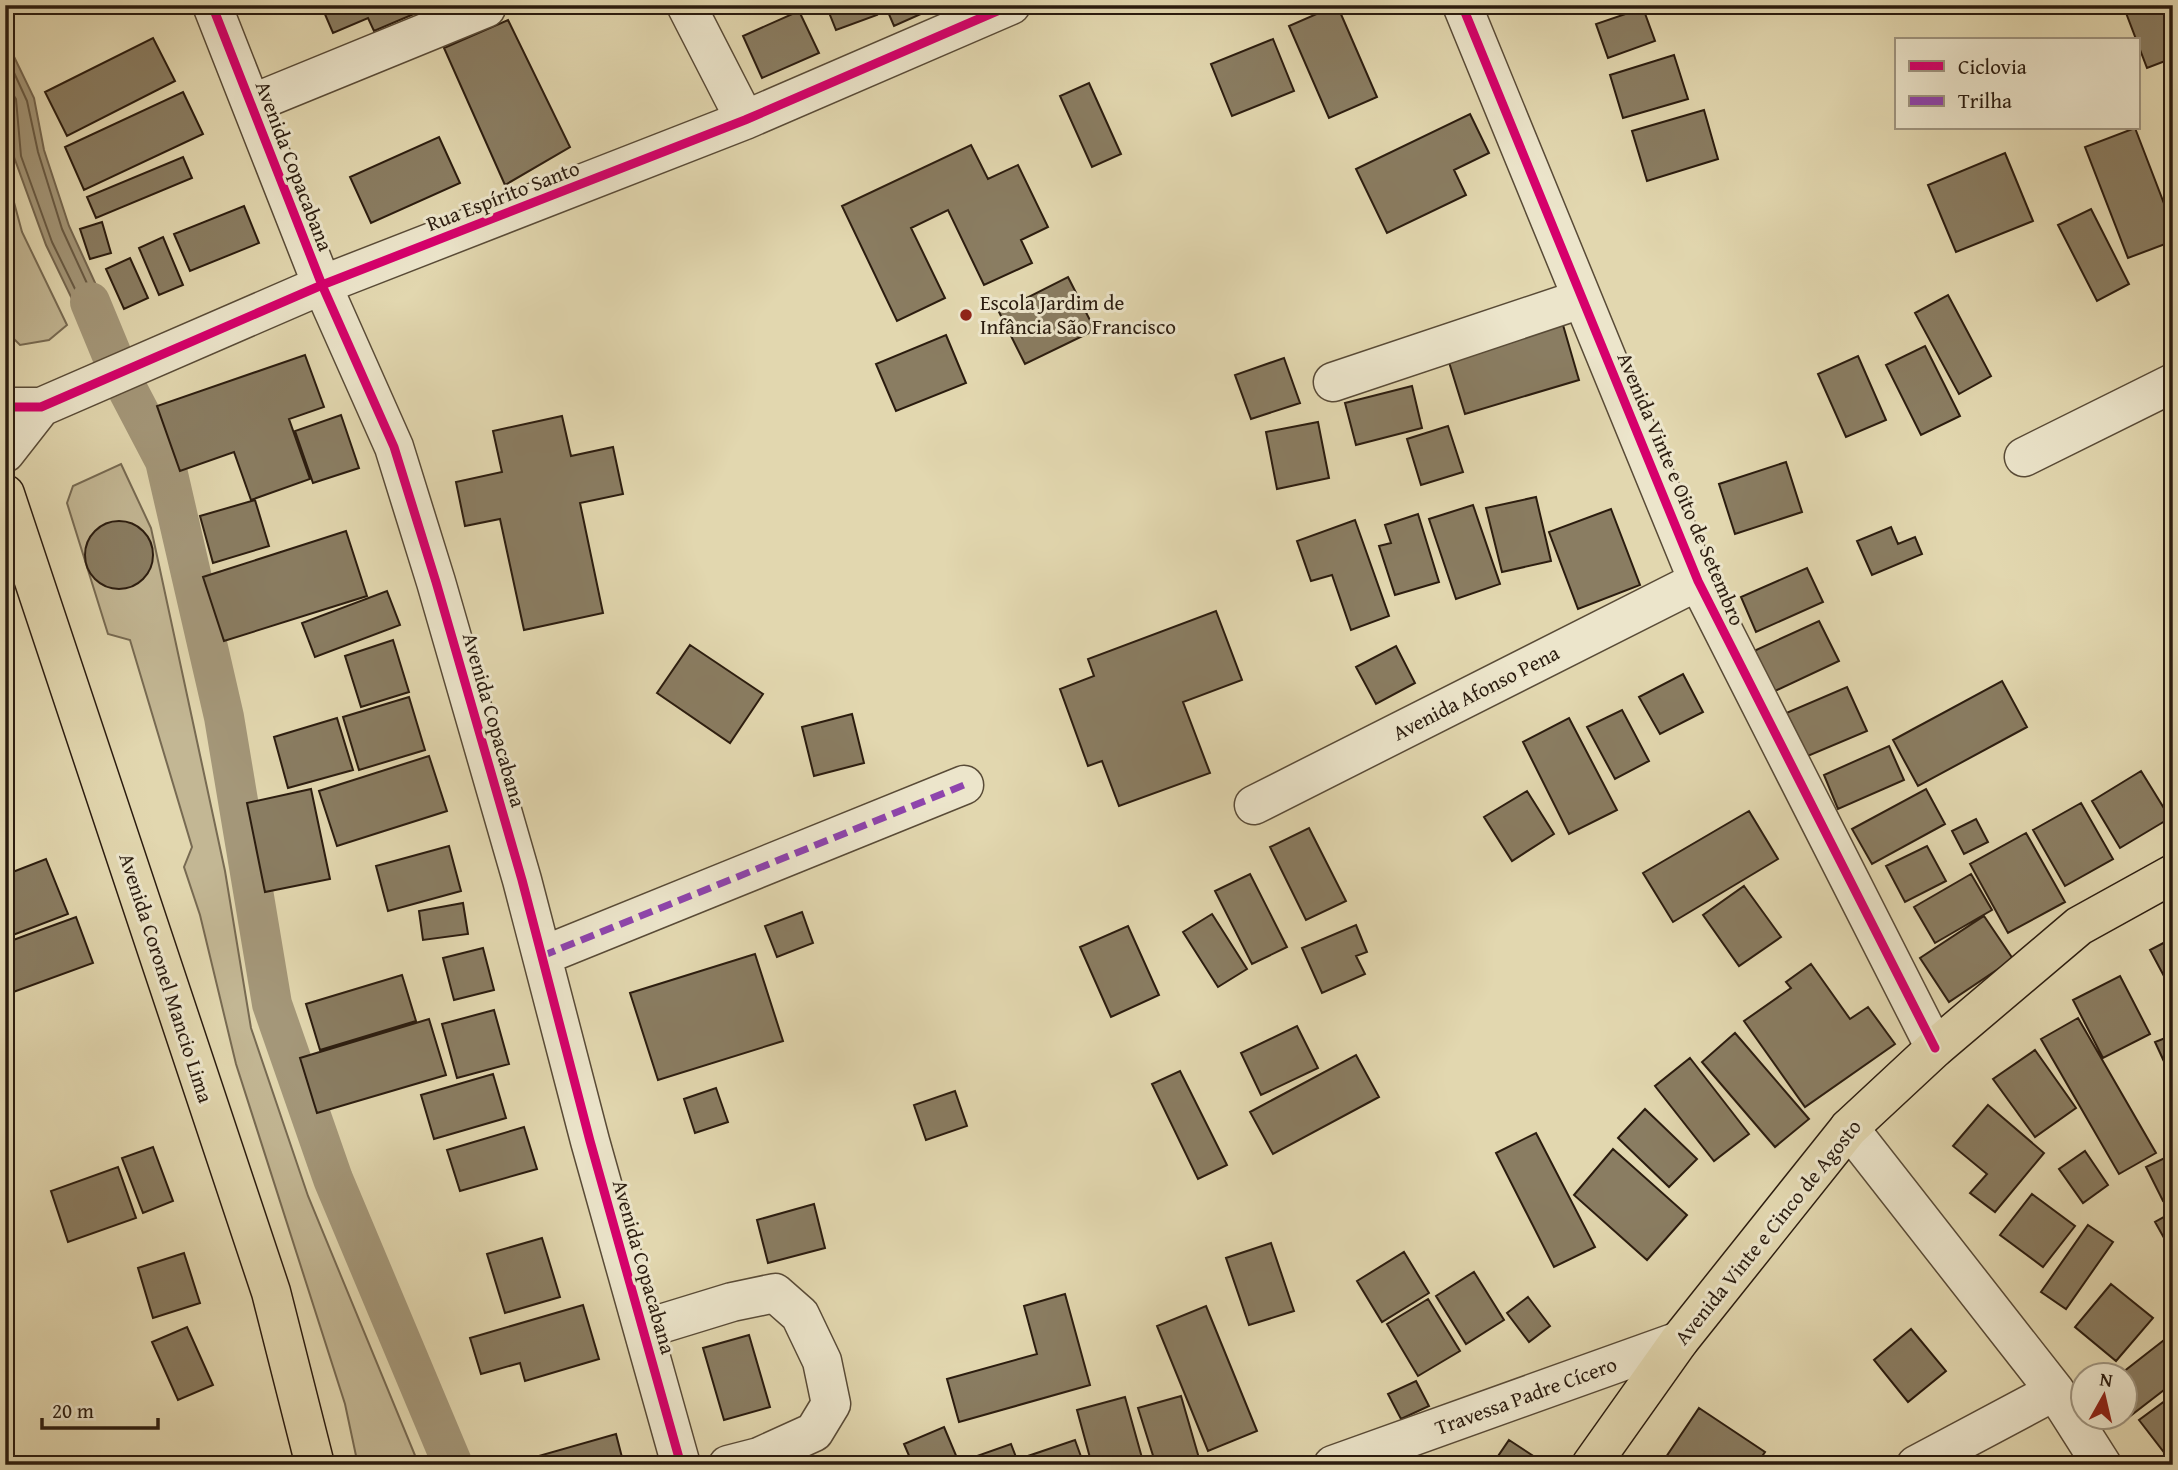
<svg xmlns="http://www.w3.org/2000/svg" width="2178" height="1470" font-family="'Gentium Book Plus',serif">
<rect width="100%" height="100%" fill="#e2d7af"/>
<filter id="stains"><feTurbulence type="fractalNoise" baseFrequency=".00286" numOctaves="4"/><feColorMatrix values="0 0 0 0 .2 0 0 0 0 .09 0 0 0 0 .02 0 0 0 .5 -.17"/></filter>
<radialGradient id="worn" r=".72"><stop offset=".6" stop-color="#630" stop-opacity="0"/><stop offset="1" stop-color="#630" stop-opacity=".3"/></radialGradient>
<path fill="#c3b794" stroke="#776a52" stroke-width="2" d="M5,169l17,63 45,93 -18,15 -29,5 -15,-15z
M121,464l30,64 74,343 26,157 57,168 111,269h-61l-13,-61 -109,-340 -36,-149 -16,-48 8,-20 -62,-207 -22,-6 -41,-131 6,-17z"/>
<path fill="#a49779" stroke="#74664f" stroke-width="2" d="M5,38l29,60 10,52 25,76 55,120 -24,11 -54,-112 -32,-88 -4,-55 -5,-9z"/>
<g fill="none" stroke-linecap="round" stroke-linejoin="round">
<path stroke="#685a44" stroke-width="2" d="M5,53l22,48 11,51 24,77 51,111 -1,3 -6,3 -4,-2 -50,-102 -31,-86 -5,-57 -4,-6 -7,-2"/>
<path stroke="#a49779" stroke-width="40" d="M90,302l31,75 44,84 59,256 48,287 61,175 120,286"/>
</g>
<path fill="#8a7d62" stroke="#2b1c0f" stroke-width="2" d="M50,5h21l-18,7z
M321,5h114l-61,26 -6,-13 -35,15z
M826,5h47l4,10 -41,15z
M885,5h56l-47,21z
M1337,5l40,92 -48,21 -40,-92z
M2123,5h50v53l-26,10z
M1643,8l12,33 -47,17 -12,-34z
M799,11l20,42 -57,25 -19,-42z
M508,20l62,127 -65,38 -61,-137z
M153,38l22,43 -108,55 -22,-44z
M1273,39l21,52 -62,25 -21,-52z
M1674,55l14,44 -65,19 -13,-43z
M1089,83l32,71 -29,13 -32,-71z
M183,92l20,42 -119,56 -19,-43z
M1704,110l14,49 -71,22 -15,-50z
M1470,114l19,39 -35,17 12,25 -79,38 -31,-64z
M2135,128l38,99v14l-45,17 -43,-111z
M439,137l21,46 -89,40 -21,-46z
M971,145l17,34 30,-14 30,62 -27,13 11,23 -48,22 -36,-75 -37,18 34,70 -48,23 -55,-115z
M2005,153l28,68 -77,31 -28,-67z
M183,157l9,21 -96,40 -9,-21z
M244,206l15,37 -69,28 -16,-37z
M2091,209l38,75 -32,17 -39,-76z
M102,222l9,31 -21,6 -10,-30z
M163,237l20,48 -24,10 -20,-47z
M130,258l18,40 -24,11 -18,-40z
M1068,277l27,53 -70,34 -26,-52z
M1948,295l43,81 -32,18 -44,-81z
M1563,325l16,55 -114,34 -17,-55z
M946,335l20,48 -70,28 -20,-47z
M1925,346l35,70 -39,19 -35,-70z
M305,355l19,52 -35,12 21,60 -59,21 -17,-48 -54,19 -23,-65z
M1858,356l28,64 -40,17 -28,-63z
M1284,358l16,45 -49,16 -16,-44z
M1412,386l10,42 -66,17 -11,-42z
M341,415l18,53 -46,15 -18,-52z
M562,416l9,40 42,-9 10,47 -43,9 23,110 -79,17 -24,-111 -35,7 -9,-44 46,-10 -9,-41z
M1318,422l11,56 -52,11 -11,-57z
M1448,426l15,46 -42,13 -14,-46z
M1786,462l16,50 -67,22 -16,-50z
M1536,497l15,64 -49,11 -16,-64z
M255,500l14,46 -56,17 -13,-47z
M1473,505l27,79 -44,15 -27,-80z
M1611,509l29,76 -62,24 -29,-77z
M1418,514l21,68 -44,13 -16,-49 12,-3 -6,-18z
M1355,520l34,96 -38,14 -19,-55 -21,6 -14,-40z
M85 555a34 34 0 1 1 68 0a34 34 0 1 1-68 0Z
M1891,527l7,17 17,-7 7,17 -50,21 -15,-34z
M346,531l21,65 -143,45 -21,-64z
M1807,568l16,34 -67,30 -15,-35z
M387,591l13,34 -85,32 -13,-34z
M1216,611l26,69 -59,22 27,71 -91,33 -17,-45 -14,5 -28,-77 34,-13 -6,-17z
M1819,621l20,40 -66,31 -19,-41z
M393,640l16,52 -48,15 -16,-51z
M690,645l73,49 -33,49 -73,-50z
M1396,646l19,37 -39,21 -20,-37z
M1683,674l20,38 -43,22 -21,-37z
M2002,681l25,46 -109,59 -25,-46z
M1847,687l20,44 -64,27 -19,-44z
M409,697l16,53 -66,20 -16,-53z
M1622,710l27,51 -34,18 -28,-52z
M852,714l12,49 -50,13 -12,-49z
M337,718l16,52 -65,18 -14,-51z
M1569,718l48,92 -48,24 -46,-92z
M1889,746l15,34 -66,29 -14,-34z
M429,756l18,55 -110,35 -18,-55z
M2141,771l29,47 -50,30 -28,-47z
M311,789l19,90 -65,13 -18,-89z
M1926,789l19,35 -73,40 -20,-35z
M1527,791l27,43 -42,27 -28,-44z
M2081,803l32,56 -48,27 -32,-56z
M1749,811l29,48 -105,63 -30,-49z
M1976,819l12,23 -24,12 -12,-23z
M1309,828l37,73 -40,19 -36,-73z
M2026,833l39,69 -57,31 -38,-69z
M449,846l12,45 -73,20 -12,-45z
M1927,846l19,35 -41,21 -19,-36z
M46,859l22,55 -63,24v-63z
M1250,874l37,73 -35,17 -37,-73z
M1971,874l21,36 -57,33 -21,-36z
M1744,886l37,51 -42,29 -36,-51z
M463,903l5,31 -45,6 -4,-29z
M802,912l11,31 -36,14 -12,-31z
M1212,914l35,55 -29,18 -35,-55z
M1984,916l29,43 -64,43 -29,-44z
M76,917l17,46 -88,32v-52z
M1356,925l11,27 -11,4 9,18 -43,19 -20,-45z
M1128,926l31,69 -48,22 -31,-70z
M2173,938v55l-23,-43z
M483,948l11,42 -40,10 -11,-42z
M755,954l28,87 -125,39 -28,-87z
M1811,964l39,55 18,-12 27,37 -90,63 -61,-86 47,-33 -5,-6z
M402,975l14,46 -96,29 -14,-46z
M2120,976l30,58 -47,24 -30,-58z
M494,1010l15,54 -52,14 -15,-54z
M2078,1018l78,135 -37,21 -78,-135z
M429,1019l17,56 -129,38 -17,-55z
M1297,1026l21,42 -57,27 -20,-42z
M1735,1033l74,86 -34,28 -73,-85z
M2173,1035v46l-18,-39z
M2035,1050l41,58 -41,29 -42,-58z
M1356,1055l23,42 -106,57 -23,-42z
M1690,1058l59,76 -35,27 -59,-75z
M1180,1071l47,94 -29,14 -46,-95z
M493,1074l13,44 -72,21 -13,-44z
M716,1088l12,34 -33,11 -11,-34z
M955,1091l12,35 -41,14 -12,-35z
M1988,1105l56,48 -49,59 -25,-19 17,-19 -34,-28z
M1645,1109l52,50 -28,28 -51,-49z
M524,1127l13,42 -77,22 -13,-41z
M1536,1133l59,114 -41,20 -58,-114z
M153,1147l20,54 -30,12 -21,-55z
M1613,1149l74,66 -40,45 -73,-65z
M2085,1151l23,34 -25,18 -24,-34z
M2173,1154v42l-10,5 -17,-34z
M118,1167l18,51 -68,24 -17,-51z
M2032,1194l43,32 -32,41 -43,-32z
M814,1204l11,44 -57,15 -11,-43z
M2173,1212v42l-18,-32z
M2088,1225l25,17 -47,67 -25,-17z
M542,1238l18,59 -55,16 -18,-59z
M1271,1243l23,68 -45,14 -23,-67z
M1404,1252l25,41 -47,29 -25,-41z
M184,1253l16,50 -47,15 -15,-50z
M1474,1272l30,48 -38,24 -30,-48z
M2111,1284l42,34 -37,43 -41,-34z
M1065,1294l25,91 -131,37 -12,-43 90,-25 -13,-48z
M1528,1297l22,29 -21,16 -22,-29z
M1428,1299l32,52 -42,25 -31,-52z
M583,1305l16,54 -74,22 -5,-18 -39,11 -11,-36z
M1206,1306l51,125 -49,20 -51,-125z
M187,1327l26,58 -35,15 -26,-58z
M1911,1329l35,42 -38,31 -34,-42z
M2173,1333v50l-44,34 -3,-5v-36h-8z
M749,1335l21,72 -46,13 -21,-72z
M1416,1381l13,25 -28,13 -13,-25z
M2173,1395v69l-34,-44z
M1181,1396l20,69h-45l-18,-57z
M1125,1397l19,68h-52l-15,-55z
M1699,1408l66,44 -9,13h-79l-11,-8z
M944,1427l16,38h-47l-9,-21z
M616,1434l8,31h-117z
M1075,1440l9,25h-53l-3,-9z
M1509,1440l32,21 -3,4h-46z
M1011,1444l8,21h-42l-3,-8z"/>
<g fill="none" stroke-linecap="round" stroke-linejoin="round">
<g stroke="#594b37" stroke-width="41">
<path id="minor" d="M212,5l110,280 72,162 42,135 86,298 68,261 91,324
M686,5l59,115
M1462,5l236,576 237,467
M251,104l235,-96
M1333,382l248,-83
M5,407h36l281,-122 423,-165 266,-115
M5,453l36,-46
M2024,457l149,-74
M1254,805l444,-224
M542,956l422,-171
M1849,1128l206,263 47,74
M644,1329l88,-27 43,-9 25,22 22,46 9,43 -17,28 -55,25 -31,8
M1333,1465l346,-124
M1916,1465l139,-74"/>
</g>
<g stroke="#2b1c0f" stroke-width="41">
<path id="major" d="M5,494l266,798 44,173
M1591,1465l88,-124 170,-213 86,-80 144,-122 94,-52"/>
</g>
<use href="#minor" stroke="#ece5cb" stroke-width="38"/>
<use href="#major" stroke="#e2d7af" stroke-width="38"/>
<path stroke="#8e44ad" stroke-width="7" stroke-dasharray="14 7" stroke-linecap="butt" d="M542,956l422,-171"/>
<g stroke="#ece5cb" stroke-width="13">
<path id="cycleway" d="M212,5l110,280 72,162 42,135 86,298 68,261 91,324
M1462,5l236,576 237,467
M5,407h36l281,-122 423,-165 266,-115"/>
</g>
<use href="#cycleway" stroke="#d6006c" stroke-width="9"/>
</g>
<circle fill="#8f2418" stroke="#ece5cb" stroke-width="2.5" cx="966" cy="315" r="7"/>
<g text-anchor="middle" stroke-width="6" stroke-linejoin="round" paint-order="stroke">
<g font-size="21" fill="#2b1c0f" stroke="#ece5cb">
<text transform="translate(294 166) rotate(69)" y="7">Avenida Copacabana</text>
<text transform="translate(503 196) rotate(-21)" y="7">Rua Espírito Santo</text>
<text transform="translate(1681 489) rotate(67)" y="7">Avenida Vinte e Oito de Setembro</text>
<text transform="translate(1476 693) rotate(-27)" y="7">Avenida Afonso Pena</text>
<text transform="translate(494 720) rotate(74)" y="7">Avenida Copacabana</text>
<text transform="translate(166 978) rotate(72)" y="7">Avenida Coronel Mancio Lima</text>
<text transform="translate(1768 1232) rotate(-51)" y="7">Avenida Vinte e Cinco de Agosto</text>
<text transform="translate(644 1267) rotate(74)" y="7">Avenida Copacabana</text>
<text transform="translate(1526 1396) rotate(-20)" y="7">Travessa Padre Cícero</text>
</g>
<g font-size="21" fill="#2b1c0f" stroke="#ece5cb" text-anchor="start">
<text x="980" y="310">Escola Jardim de<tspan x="980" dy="24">Infância São Francisco</tspan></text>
</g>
</g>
<rect width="2178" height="1470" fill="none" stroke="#e2d7af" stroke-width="28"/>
<rect x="7" y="7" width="2164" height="1456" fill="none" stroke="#2b1c0f" stroke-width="3.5"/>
<rect x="14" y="14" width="2150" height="1442" fill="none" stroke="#2b1c0f" stroke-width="2"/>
<rect x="1895" y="38" width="245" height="91" fill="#ece5cb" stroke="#9f9580" stroke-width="2"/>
<rect x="1909" y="61" width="35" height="10" fill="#d6006c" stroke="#9f9580" stroke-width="2"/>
<text x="1958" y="74" font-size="21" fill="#2b1c0f">Ciclovia</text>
<rect x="1909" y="96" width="35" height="10" fill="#8e44ad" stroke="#9f9580" stroke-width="2"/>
<text x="1958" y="108" font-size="21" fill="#2b1c0f">Trilha</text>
<g transform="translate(2104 1396) rotate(8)"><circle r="33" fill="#ece5cb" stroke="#9f9580" stroke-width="2"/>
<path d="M0-5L12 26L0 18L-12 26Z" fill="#8f2418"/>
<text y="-10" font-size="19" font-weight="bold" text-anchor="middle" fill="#2b1c0f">N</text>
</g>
<path d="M42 1418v10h116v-10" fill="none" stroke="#2b1c0f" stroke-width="3.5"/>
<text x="52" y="1418" font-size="21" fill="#2b1c0f" stroke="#ece5cb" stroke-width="5" paint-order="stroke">20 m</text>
<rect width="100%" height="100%" filter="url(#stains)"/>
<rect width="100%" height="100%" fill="url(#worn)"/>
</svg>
